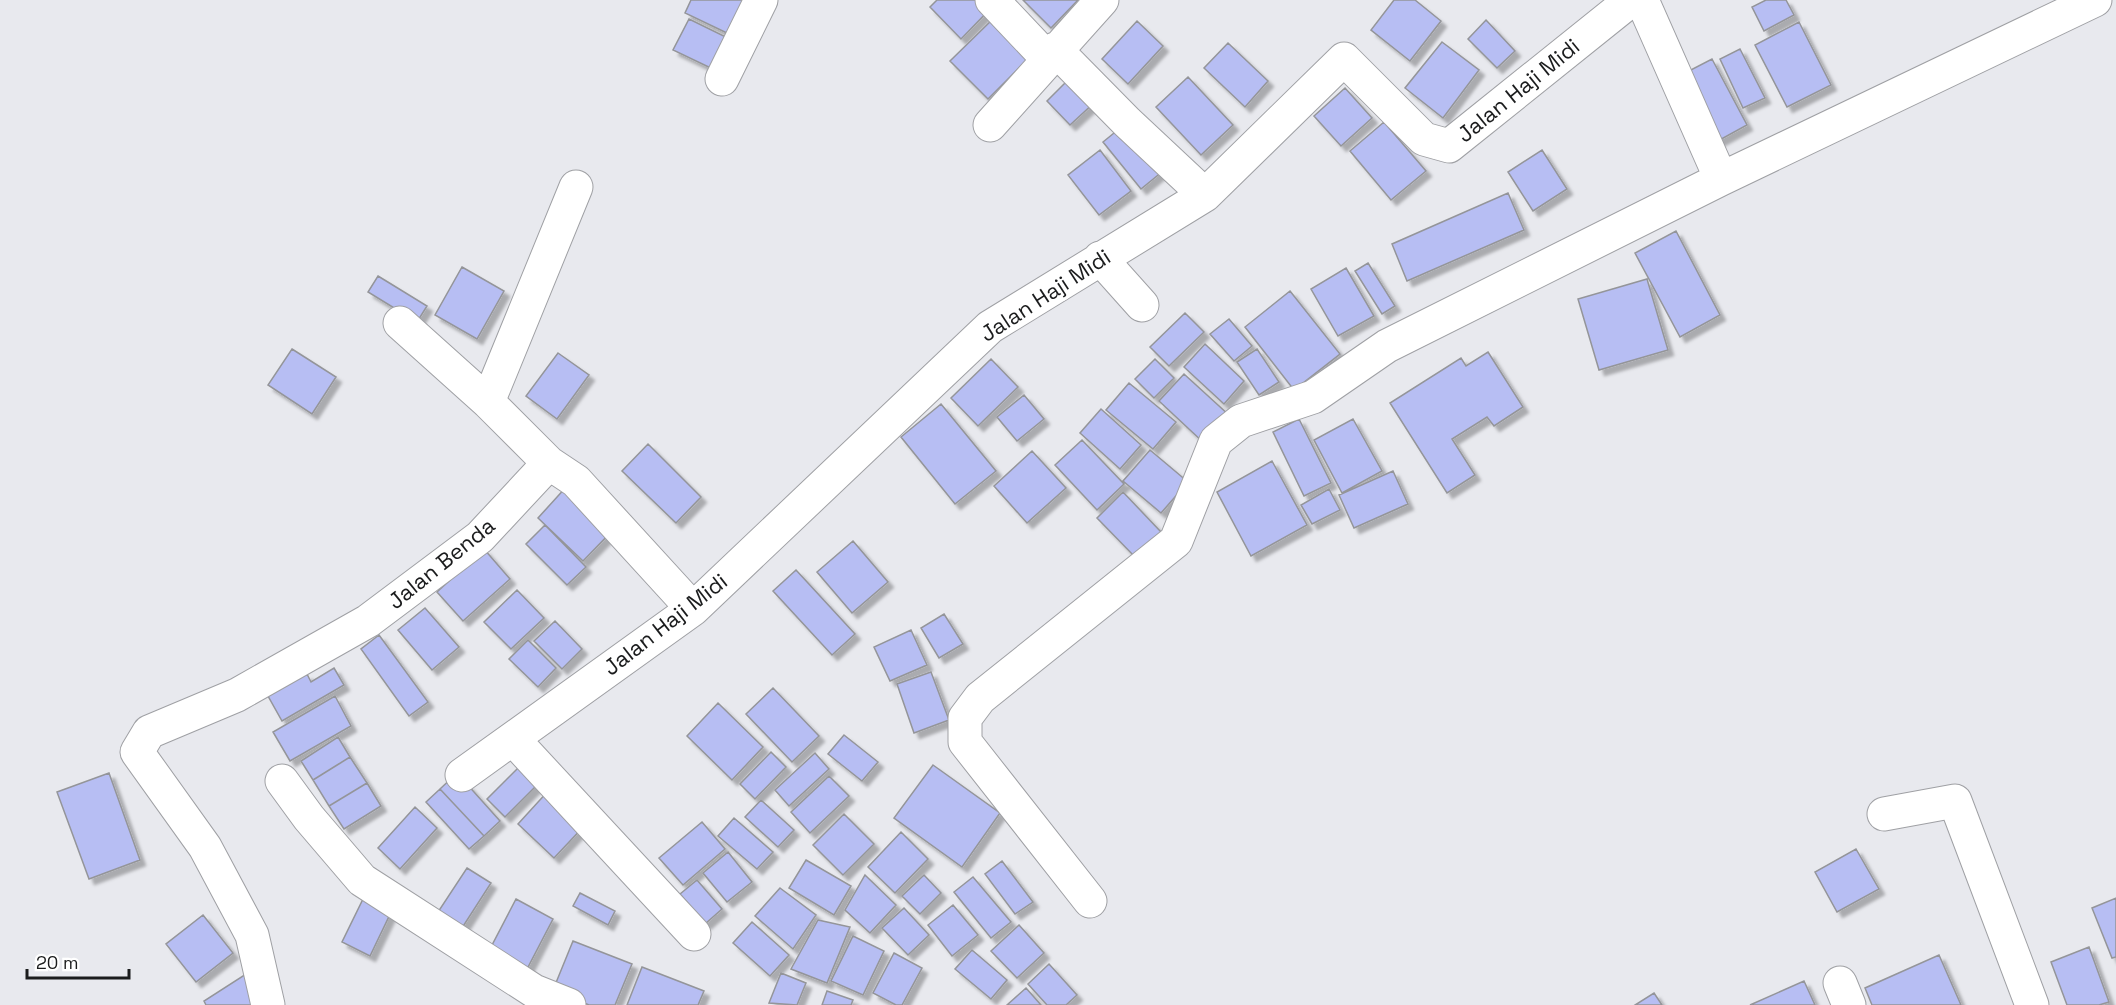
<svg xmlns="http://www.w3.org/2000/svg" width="2116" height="1005" font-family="'Space Grotesk',sans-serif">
<defs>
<filter id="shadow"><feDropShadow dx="5.5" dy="5.5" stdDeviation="1.5" flood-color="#0004"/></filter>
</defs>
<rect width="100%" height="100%" fill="#e8e9ee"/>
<path fill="#b7bef3" stroke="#949599" stroke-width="1.5" filter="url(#shadow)" d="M691,0h54l-16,34 -44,-21z
M937,0h50l6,6 -32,33 -31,-32z
M1023,0h55l-27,28z
M1394,0h21l26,21 -31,40 -39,-31z
M1766,0h20l8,15 -30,16 -12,-24z
M997,15l37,38 -46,46 -38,-38z
M689,19l43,21 -15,31 -44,-21z
M1486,20l29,31 -18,17 -29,-29z
M1137,21l26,25 -35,38 -26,-25z
M1799,22l32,63 -44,22 -32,-62z
M1442,42l37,28 -36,48 -38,-30z
M1228,43l40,38 -23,26 -41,-39z
M1740,49l25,49 -22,10 -23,-49z
M1712,59l35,66 -31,17 -35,-67z
M1072,76l24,25 -26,24 -23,-24z
M1188,77l45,48 -32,30 -45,-48z
M1345,88l27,30 -31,28 -27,-30z
M1384,122l42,49 -35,29 -41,-49z
M1125,124l38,47 -22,18 -38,-47z
M1100,150l31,41 -32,24 -31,-40z
M1542,150l25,39 -34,22 -25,-39z
M1508,193l16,37 -117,51 -15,-37z
M1676,231l44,84 -40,22 -45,-84z
M1368,263l27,43 -13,8 -27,-43z
M462,267l42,24 -27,48 -42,-24z
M1346,268l28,48 -36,20 -27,-47z
M378,276l49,30 -10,16 -49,-30z
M1647,279l21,71 -69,20 -21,-71z
M1290,291l50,63 -46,36 -49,-63z
M1185,313l19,19 -35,34 -19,-19z
M1229,319l23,27 -18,15 -24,-27z
M1205,344l39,37 -20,23 -40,-37z
M292,349l44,28 -24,37 -44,-29z
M1257,349l22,33 -20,13 -22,-33z
M1488,352l35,55 -29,19 -7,-9 -35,22 23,36 -28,18 -57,-90 71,-45 5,8z
M558,353l31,22 -32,44 -31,-23z
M991,359l27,28 -40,39 -27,-28z
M1155,359l19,19 -20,20 -19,-19z
M1184,374l46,42 -25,28 -46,-43z
M1129,383l47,39 -23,27 -47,-39z
M1024,395l20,24 -27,22 -20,-24z
M941,404l55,67 -41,33 -54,-67z
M1101,409l40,36 -21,24 -40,-36z
M1299,419l32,64 -27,13 -31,-64z
M1353,419l29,52 -40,22 -28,-53z
M1082,440l42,44 -27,26 -42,-45z
M648,444l53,53 -25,26 -54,-52z
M1150,450l38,32 -27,31 -38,-32z
M1032,451l34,37 -39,35 -33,-37z
M1272,461l35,64 -56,31 -34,-64z
M1393,471l15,33 -54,24 -15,-33z
M567,486l46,44 -30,31 -45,-43z
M1329,489l11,21 -28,14 -11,-19z
M1123,492l38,40 -26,25 -38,-39z
M545,525l41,42 -19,18 -41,-41z
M853,541l35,41 -36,31 -35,-41z
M484,549l26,30 -47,42 -26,-29z
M796,570l59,64 -23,21 -59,-64z
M517,590l27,28 -33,31 -27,-27z
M425,608l34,39 -27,23 -34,-40z
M944,614l19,30 -24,14 -18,-30z
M555,621l27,28 -20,20 -28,-28z
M911,630l16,35 -37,16 -16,-34z
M379,635l49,67 -19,14 -48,-67z
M528,640l28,28 -18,19 -29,-28z
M334,668l10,17 -62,36 -14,-25 39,-22 4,8z
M931,672l18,48 -35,13 -17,-49z
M773,688l46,48 -27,26 -46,-48z
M335,696l16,30 -61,35 -17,-29z
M718,703l45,44 -31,33 -45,-44z
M844,735l34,27 -16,19 -34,-27z
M338,737l12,20 -37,23 -12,-19z
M771,752l15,15 -31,32 -15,-15z
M815,753l14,16 -40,37 -14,-16z
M350,757l17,26 -38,23 -16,-26z
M527,759l18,18 -40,40 -18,-18z
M933,765l67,48 -38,54 -68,-49z
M109,773l31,87 -51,19 -32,-87z
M457,773l43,48 -16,15 -44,-47z
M829,776l20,20 -39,37 -19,-21z
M367,783l14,23 -37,23 -15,-23z
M440,789l44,47 -15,13 -43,-47z
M549,790l37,34 -32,34 -36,-34z
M761,800l33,30 -16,17 -33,-30z
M415,807l22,21 -37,41 -22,-21z
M844,814l30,30 -31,31 -30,-30z
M734,818l39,34 -16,17 -39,-33z
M702,822l23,27 -42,36 -24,-27z
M901,832l27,27 -33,34 -27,-26z
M1856,849l23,40 -42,23 -22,-40z
M728,852l24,30 -25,20 -24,-29z
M806,860l45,26 -17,29 -45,-27z
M1002,861l31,41 -18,12 -30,-40z
M467,868l24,15 -29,45 -24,-16z
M865,875l31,30 -26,28 -25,-23z
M924,875l17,18 -21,21 -18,-18z
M973,877l38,45 -20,16 -37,-46z
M697,880l25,29 -17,15 -25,-30z
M780,888l36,27 -23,34 -38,-33z
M580,893l35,18 -7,14 -35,-19z
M365,895l28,13 -23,48 -28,-14z
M2116,898v59l-4,1 -20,-50z
M516,899l37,20 -26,50 -37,-20z
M953,905l25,30 -26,21 -24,-31z
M904,908l25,27 -21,20 -26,-27z
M203,915l30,38 -37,29 -30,-38z
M818,920l32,7 -23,56 -36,-14z
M752,922l37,33 -19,21 -37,-33z
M1019,925l25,28 -27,25 -26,-27z
M853,936l31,15 -21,44 -32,-14z
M573,941l59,23 -17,41h-26l-36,-15z
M2089,947l20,55 -10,3h-32l-16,-43z
M972,950l35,30 -16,19 -36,-30z
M894,953l28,15 -20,37h-6l-23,-12z
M1939,955l22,50h-89l-7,-17z
M1049,964l28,31 -11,10h-19l-19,-21z
M642,967l62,24 -6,14h-71z
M781,973l25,10 -9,22 -28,-2z
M246,974l19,31h-59l-2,-4z
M1804,981l11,24h-65z
M1026,988l15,17h-34z
M827,991l26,9 -2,5h-29z
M1654,993l8,12h-27z"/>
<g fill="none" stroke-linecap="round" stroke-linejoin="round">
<g stroke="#9fa0a4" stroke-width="35">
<path id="minor" d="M992,0l55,58
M1642,0l79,179
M1055,49l72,73 78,73
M722,79l39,-79
M990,125l112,-125
M1100,258l42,47
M400,323l88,79 61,61 27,18 117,128
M488,402l88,-215
M513,739l181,195
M462,775l231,-166 297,-282 215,-132 139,-136 80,80 25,7 182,-146
M282,781l27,37 53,62 172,111 35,14
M1884,814l71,-13 77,204
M1090,901l-125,-159v-24l15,-20 196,-157 40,-100 25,-20 72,-24 74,-51 334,-167 374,-179
M1840,983l9,22
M268,1005l-16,-70 -47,-88 -68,-95 12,-20 88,-37 131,-74 112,-84 69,-74"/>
</g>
<use href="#minor" stroke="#fff" stroke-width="33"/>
</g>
<g text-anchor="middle" stroke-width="6" stroke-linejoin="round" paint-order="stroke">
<g font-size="22" fill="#1b1c1d" stroke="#fff">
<text transform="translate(1518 90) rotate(-39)" y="8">Jalan Haji Midi</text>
<text transform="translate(1045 295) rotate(-33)" y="8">Jalan Haji Midi</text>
<text transform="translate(441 563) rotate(-39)" y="8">Jalan Benda</text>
<text transform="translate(665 624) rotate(-38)" y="8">Jalan Haji Midi</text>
</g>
</g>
<path d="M27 969v9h102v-9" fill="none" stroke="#1b1c1d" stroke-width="3"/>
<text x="36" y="969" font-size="18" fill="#1b1c1d" stroke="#ffffff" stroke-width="4.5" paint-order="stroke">20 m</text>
</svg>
